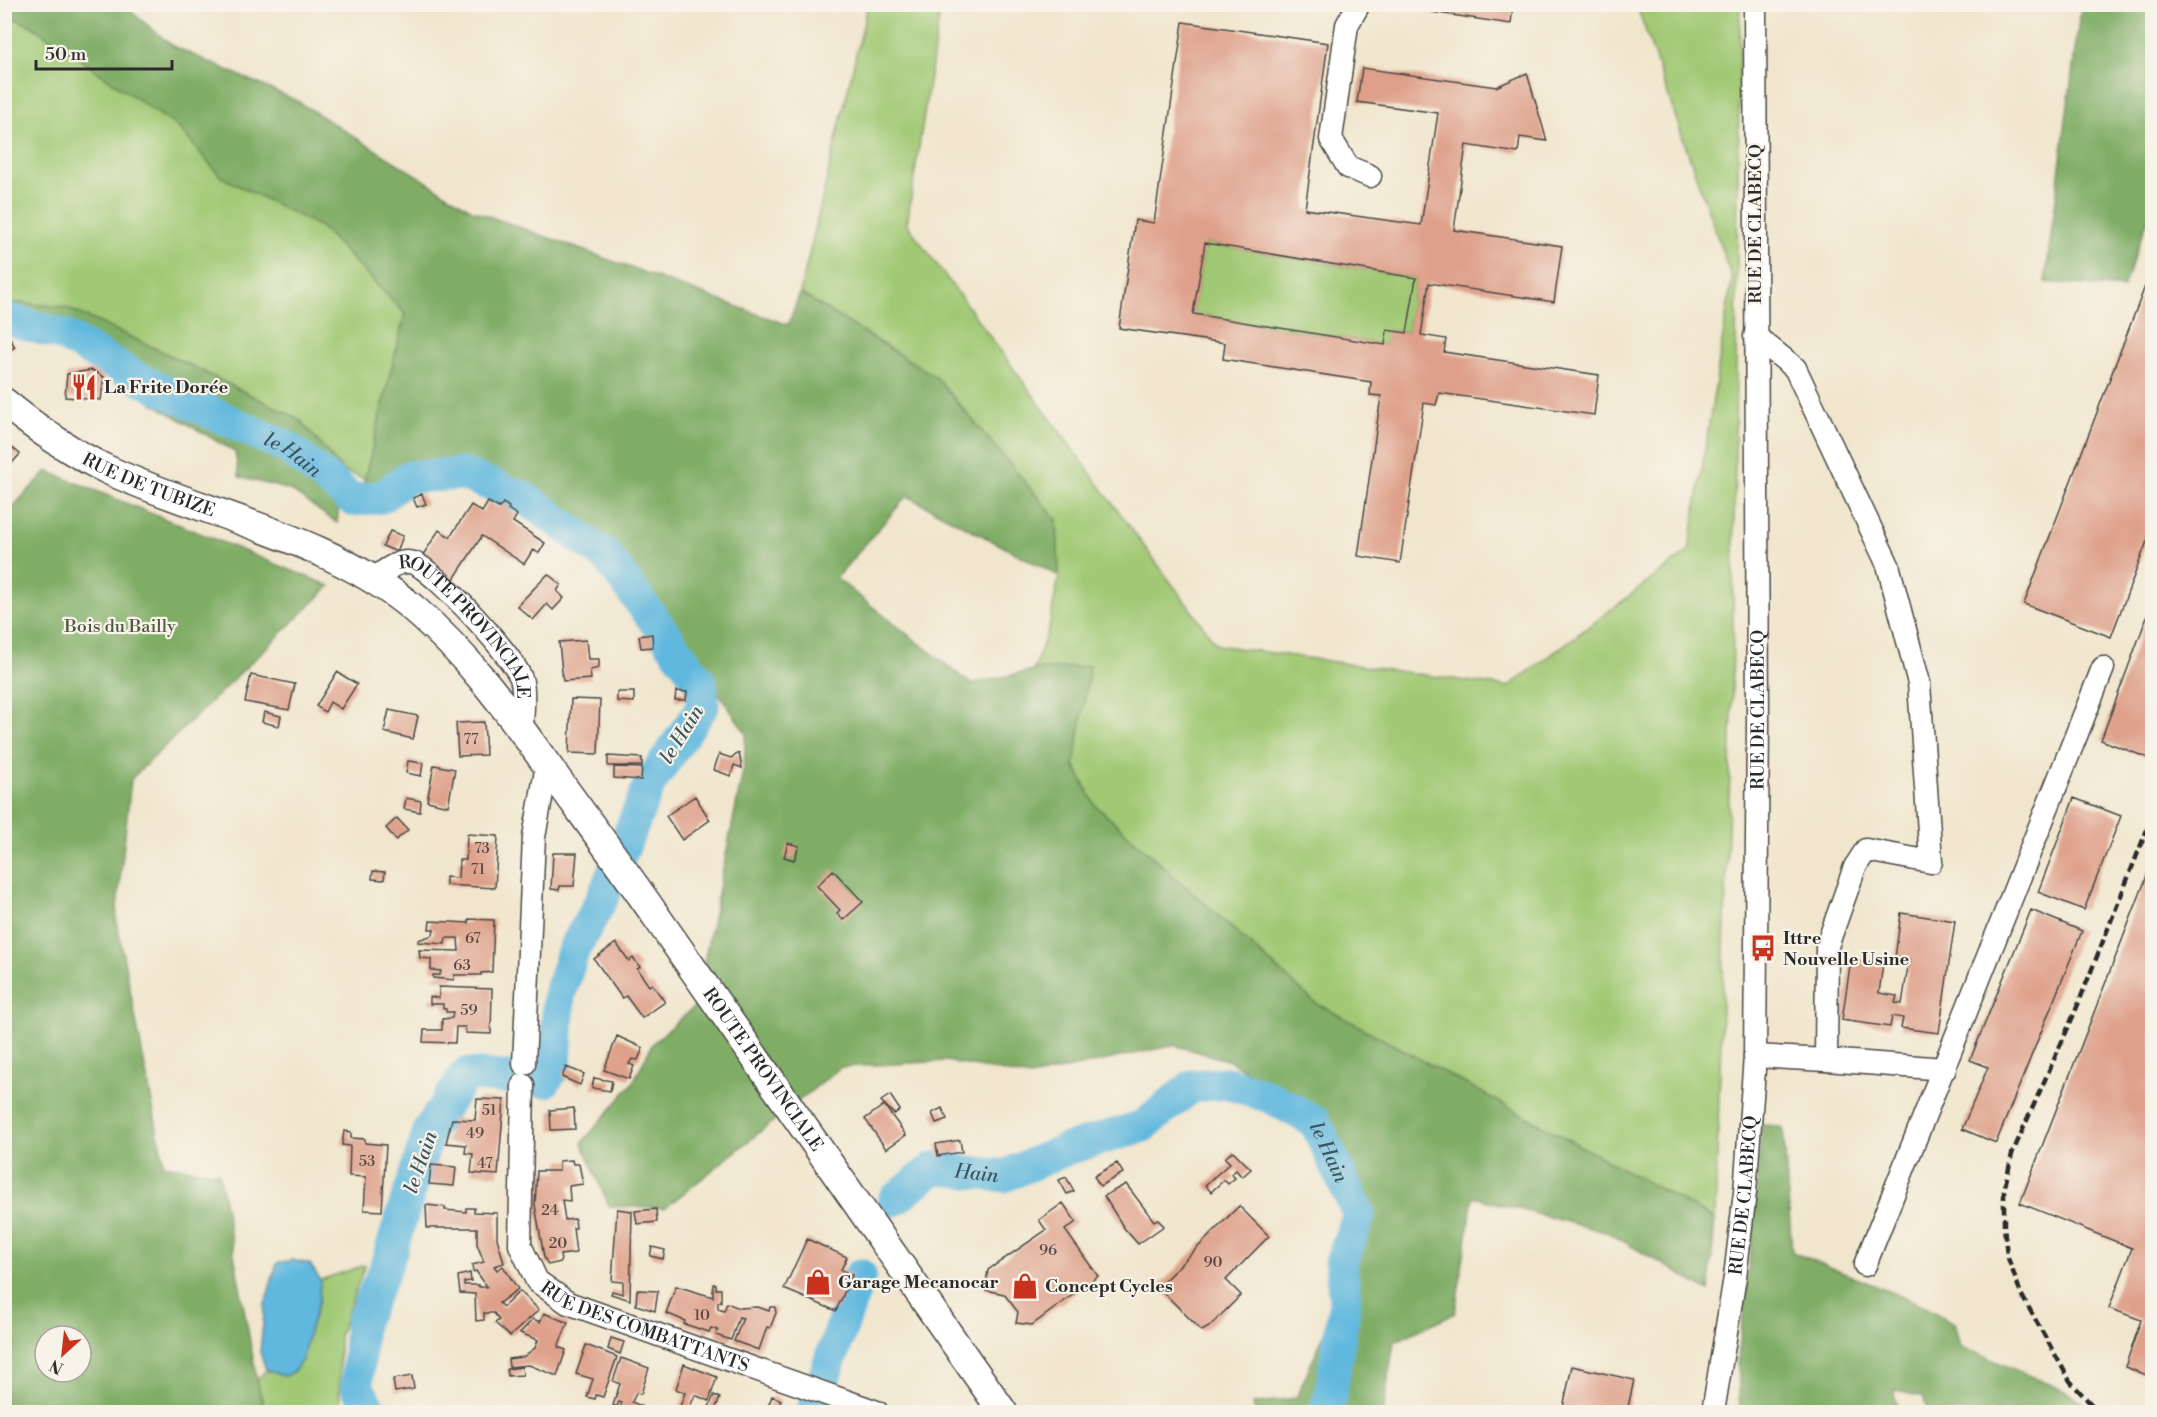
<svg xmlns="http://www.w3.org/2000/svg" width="2157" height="1417" font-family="'Libre Bodoni',serif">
<rect width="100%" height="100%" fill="#f7f3e8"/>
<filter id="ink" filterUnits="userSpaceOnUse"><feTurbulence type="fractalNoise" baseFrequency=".0167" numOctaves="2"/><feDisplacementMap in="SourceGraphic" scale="12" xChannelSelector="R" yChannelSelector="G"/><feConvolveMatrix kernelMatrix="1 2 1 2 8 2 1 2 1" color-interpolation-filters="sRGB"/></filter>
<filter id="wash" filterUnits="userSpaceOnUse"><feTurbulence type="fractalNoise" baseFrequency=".008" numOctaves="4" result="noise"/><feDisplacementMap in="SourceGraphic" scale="24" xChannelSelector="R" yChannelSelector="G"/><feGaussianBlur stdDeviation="1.35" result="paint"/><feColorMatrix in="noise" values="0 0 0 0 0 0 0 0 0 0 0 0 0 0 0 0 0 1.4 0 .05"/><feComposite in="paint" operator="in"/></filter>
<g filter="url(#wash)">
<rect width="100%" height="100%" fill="#f1e6cd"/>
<path fill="#a1c974" stroke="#667a50" stroke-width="1.5" d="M868,4l73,1 -34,219 310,421 291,42 181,-136 43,-272 -94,-270 -30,-4h132l-8,706 -17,508 -401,-217 -219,-197 -21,-40 16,-99 -56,4 15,-43 10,-51 -2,-56 -121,-143 -136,-84z
M4,14l26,11 149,103 42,49 100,50 84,87 -40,165 -22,-8 -44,-52 -136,-67 -98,-45 -60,-5z
M1205,243l211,35 -9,55 -19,-3 -3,15 -192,-31z
M365,1265l-26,71 1,76h-75l-8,-32 9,-10 19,6 8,-4 9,-12 5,-22 12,-38 1,-20z"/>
<path fill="#80ad66" stroke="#566c48" stroke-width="1.5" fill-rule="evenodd" d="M5,5h118l50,41 124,55 175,109 316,115 12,-32 136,84 121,143 2,56 -152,-80 -71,82 135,106 63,-14 56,-4 -16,99 21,40 219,197 401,217 -6,72 -100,-58 -136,-36 -18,116 -61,29 -11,70h-128l-2,-8 43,-6 33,-75 29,-23 -10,-22 17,-51 -5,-38 -25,-60 -105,-68 -56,-16 -144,32 -83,-16 -106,6 -176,141 -56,-2 -27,-63 50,-59 21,-41 42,-37 49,-239 2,-34 -100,-145 -166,-120 -86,-1 -36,39 47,-193 -84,-86 -100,-50 -42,-49 -149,-103 -25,-11z
M2081,5h71v203l-29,80 -78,-6z
M4,302l61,5 98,45 136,67 44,52 -6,52 -47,-33 -51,-13 -4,-25 -99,-59 -63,-44 -40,-16 -28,-3z
M47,471l283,115 -199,193 -15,139 48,247 55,8 38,207 8,32h-260l-1,-902 4,2zM45,1336h36v36h-36z
M1762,1124l21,4 9,124 123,50 39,21 6,23 105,45 32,21h-169l-5,-15 -30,-7 6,22h-159l-2,-53 16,-139z"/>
<path fill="#61b8de" stroke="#467284" stroke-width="1.5" d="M292,1260l18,4 10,16 -1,20 -12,38 -5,22 -9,12 -9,4 -18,-6 -6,-18 5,-48 12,-41z"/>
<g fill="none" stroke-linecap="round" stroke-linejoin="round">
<g stroke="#61b8de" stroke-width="33">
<path id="s1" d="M4,318l59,17 78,45 147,68 65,52 29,-3 26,-20 55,-3 62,24 81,58 95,127 2,23 -53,77 -46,112 -30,54 -15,47 -4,70 -10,15 -79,-7 -36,54 -45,141 -24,54 -4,64 15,25"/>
<path id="s2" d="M894,1200l40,-32 70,8 63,-27 76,-23 49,-40 36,-3 42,14 45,25 44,93 -18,48 4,39 -15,96 -6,14"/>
<path d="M812,1412l48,-137"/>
</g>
</g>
<g id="blocks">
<path fill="#dea08a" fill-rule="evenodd" d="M1432,5h81l-2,19 -79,-12z
M1183,22l145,21 -23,166 116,16 17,-112 -81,-11 5,-34 134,19 31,-14 20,68 -27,-4 -2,16 -52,-8 -12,85 108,16 -8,56 -125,-19 -8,52 25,4 -2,13 155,23 -5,40 -155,-22 -3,12 -12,-2 -24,160 -42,-7 23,-160 -11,-1 1,-13 -148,-23 2,-16 -106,-15 16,-108 19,3zM1205,243l211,35 -9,55 -20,-3 -2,15 -192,-31z
M2152,268v260l-41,109 -87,-33z
M9,337l6,10 -11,7v-14z
M92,370l12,7 -3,23 -36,-3 2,-23z
M4,441l16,13 -16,18z
M422,494l4,10 -9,3 -4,-9z
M488,502l11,6 4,-5 6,4 -1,2 9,6 -4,7 32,21 -6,10 -6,-3 -9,14 -42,-28 -30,46 -33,-21 20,-31 11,7 21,-32 11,7z
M390,531l13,5 -6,16 -14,-6z
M548,574l13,11 -4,6 7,7 -11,12 -6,-6 -14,16 -16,-14z
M2152,603v144l-4,11 -47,-18z
M652,634l1,13 -12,1 -2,-12z
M586,640l2,19h11v9l-9,2 1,9 -28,2 -4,-39z
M337,672l20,12 -16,25 -11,-7 -5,10 -9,-6z
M251,675l44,9 -6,26 -44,-8z
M676,691l11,1 -1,8h-11z
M617,692h17v10l-17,-1z
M571,699l29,1 -2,54 -29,-1z
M389,710l29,6 -5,23 -29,-7z
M264,712l17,4 -2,10 -17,-4z
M484,722l2,33 -28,1 -2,-33z
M739,753l3,15 -8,-3 -3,11 -17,-6 5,-16 12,4z
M608,756l34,2v8h-34z
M408,761l15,2 -2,13 -15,-3z
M434,765l21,4 -7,37 -21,-5z
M614,767l28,1 -1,12 -27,-2z
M695,796l15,24 -28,20 -16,-24z
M406,798l15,3 -1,11 -16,-3z
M2074,798l47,18 -37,94 -46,-18z
M397,818l11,12 -12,10 -10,-12z
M467,834l31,2 -3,52 -49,-3v-8l12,1 1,-18h7z
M788,843l11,3 -5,14 -10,-3z
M553,853h24l-3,33h-14l-1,4 -8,-1z
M2152,863v514l-27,-10 16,-47 -32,-12 23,-60 -112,-45z
M833,870l30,32 -20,18 -6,-7 3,-3 -23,-24z
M373,871l12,1 -1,8 -12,-1z
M2031,910l51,21 -86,212 -34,-14 26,-62 -18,-7z
M1901,913l54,8 -16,112 -38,-5 2,-10 -11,-2 -2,11 -48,-7 9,-61 32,5 -4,29 18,3 -2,7 7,1 7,-44 -14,-2z
M469,919l25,1 -2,52 -11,1v2h-27v5l-21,-2v-3h7l1,-4 -10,-1v-11l-11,-1 -1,-8 40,1 -1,-13h-12l-1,6 -27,-2v-2l15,-5 1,-6h-5l1,-8 39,2z
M616,943l13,18 4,-3 7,9 -3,2 12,17 3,-2 13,18 -23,16 -16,-22 -4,2 -28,-39z
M439,987l53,2 -1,45 -25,-1 -1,-6h-9l-1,16 -32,-1 1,-12h18v-11l10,-1 1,-6h-7v-3h-3v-5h-13v-7l9,1z
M617,1036l26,12 -5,12 -6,-1 -3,5 5,2 -5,13 -25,-9z
M566,1067l18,7 -4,11 -18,-8z
M594,1078l18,3 -2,10 -18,-3z
M890,1095l10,15 -6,4 -13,-13z
M477,1099l27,1 -6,75 -27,-2 2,-19 -8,-1 1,-8 -20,-2 6,-24 23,1z
M884,1105l22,30 -20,14 -21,-30z
M574,1108l1,21 -24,1 -1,-20z
M942,1108l5,11 -11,4 -4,-10z
M344,1131l7,1v6l14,1v4l21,2 -4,66 -18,-1 2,-33 -17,-1 1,-30 -8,-1z
M960,1140l2,12 -24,4 -2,-12z
M1233,1151l18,18 -9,8 -6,-7 -5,4 4,4 -7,6 -4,-4 -13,12 -6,-7 25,-22 -5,-5z
M572,1160l1,4h6l4,20 -14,2 1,15 -8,-1 3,20 10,-1 1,9h-3l3,25 -16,2 1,7 -13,3 -4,-8 -9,-52 2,-34h22v-10z
M1117,1163l6,10 -23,13 -6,-10z
M431,1165l25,2 -2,19 -25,-2z
M1066,1177l8,14 -7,3 -8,-14z
M1126,1184l28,37 3,-2 7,7 -26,18 -14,-16 -20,-32z
M1063,1203l13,19 -11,8 33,46 -66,49 -16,-2 2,-11 -14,-18 -19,-4 3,-20 58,-40 -7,-10z
M426,1205l19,2v3l21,2v-4h8v4l23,1v25l7,25 -10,3 3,4 6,-4 15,23 -19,14 4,4 17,-16 19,19 -29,26 -15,-13 4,-3 -5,-7h-10v7l-8,1 -1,-27 -15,-1 -2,-17 12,-3 1,8 -7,1v3h15v2h8l-11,-16 -3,1 -1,-7 12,-3 -7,-18v-16h-50z
M1239,1206l30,30 -43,44 15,15 -32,32 -7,4 -44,-44z
M617,1209l15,2 -2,89 -19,-6 1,-3 11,3v-12l-11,-1z
M656,1209l1,13 -20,2 -2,-13z
M807,1239l40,18 -6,13 11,5 -16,36 -52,-22z
M652,1247l13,3 -2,9 -13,-3z
M713,1284h3v5h5v13h-3v7l6,2 3,-8 12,5 19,-1 11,4 1,-4h5l1,6 -6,15 -3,-1 -8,23 -25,-9 9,-23 -4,-1 -8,23 -15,-5 2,-5 -7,-2 -2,4 -25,-8 1,-3 -19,-8 10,-27 37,11z
M637,1290l21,1 -3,20 -19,-6z
M544,1313l24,10 -10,24 8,3 -9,26 -28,-11 -20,2 -1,-8 15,-2 12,-9 3,-8 -18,-7 13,-14 7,3z
M611,1338l13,4 -4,12 -12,-5z
M586,1345l31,12 -14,40 -7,-2 -1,4 -8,-2 6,-18 -17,-5z
M621,1358l28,10 -8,26 -5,-1 -4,9 9,4 -3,6h-20l4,-9 -3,-1 -2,5 -4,-2 7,-21 -7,-3z
M684,1364l33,13 -8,24 -14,-6 -7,17h-10l7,-19 -9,-4z
M1572,1366l62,14 -6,27 20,5h-86z
M522,1367l1,8 -15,1 -1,-7z
M412,1376l2,13 -19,3 -2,-13z
M714,1395l6,3 -6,14h-7z
M772,1396l9,4 -4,12h-11z"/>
</g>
</g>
<g filter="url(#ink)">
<use href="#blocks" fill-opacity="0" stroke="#494743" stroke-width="1.5"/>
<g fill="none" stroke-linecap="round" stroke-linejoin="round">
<g stroke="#494743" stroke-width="25">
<g id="minor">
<path d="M1359,4l-12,21 -16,114 17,28 22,9"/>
<path d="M1755,336l40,32 93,197 31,118 12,179 -65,-12 -11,17 -28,79 -1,114 119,9"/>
<path id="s3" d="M372,580c12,-8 26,-22 42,-17 21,8 105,98 108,119 3,14 0,32 0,47"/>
<path d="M1755,1056l71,4"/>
<path d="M524,1064l10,-227 13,-72"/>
<path id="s4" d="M523,1085l-3,160 17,36 31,22 309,109"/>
<path d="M1865,1265l238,-597"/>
<path id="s5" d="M1713,1412l22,-135 10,-85 10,-136 3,-332 -3,-720"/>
</g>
</g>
<g stroke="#494743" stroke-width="31">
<g id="major">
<path id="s6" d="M4,402c33,27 66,50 104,68 100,46 221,67 306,139 53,45 93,100 133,156 37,51 75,102 111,154 115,165 231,329 345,493"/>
</g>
</g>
<use href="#minor" stroke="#fff" stroke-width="22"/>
<use href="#major" stroke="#fff" stroke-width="28"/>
<path stroke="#2b2b2b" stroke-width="4.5" stroke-dasharray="9 4.5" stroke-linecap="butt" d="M2103,1412l-13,-9 -20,-22 -49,-87 -14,-39 -3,-29v-35l8,-37 63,-142 77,-195"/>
</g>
</g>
<defs>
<g id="restaurant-bare" transform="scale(2.07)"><path d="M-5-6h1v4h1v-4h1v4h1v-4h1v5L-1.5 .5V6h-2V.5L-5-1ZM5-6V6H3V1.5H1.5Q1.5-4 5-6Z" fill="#c8321e" stroke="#f7f3e8" stroke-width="2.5" paint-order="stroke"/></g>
<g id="bus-bare" transform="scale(2.07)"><path d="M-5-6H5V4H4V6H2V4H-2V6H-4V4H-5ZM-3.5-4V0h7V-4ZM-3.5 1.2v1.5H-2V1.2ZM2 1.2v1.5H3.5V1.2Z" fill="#c8321e" stroke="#f7f3e8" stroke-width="2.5" paint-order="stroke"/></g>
<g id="shop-bare" transform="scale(2.07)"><path d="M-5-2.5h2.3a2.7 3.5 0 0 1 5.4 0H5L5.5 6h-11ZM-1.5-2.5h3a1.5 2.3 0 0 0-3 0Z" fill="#c8321e" stroke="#f7f3e8" stroke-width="2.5" paint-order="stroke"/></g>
</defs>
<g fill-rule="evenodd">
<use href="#restaurant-bare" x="84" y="387"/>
<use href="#bus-bare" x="1763" y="948"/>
<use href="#shop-bare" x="818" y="1282"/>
<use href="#shop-bare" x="1025" y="1286"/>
</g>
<g text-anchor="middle" stroke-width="4.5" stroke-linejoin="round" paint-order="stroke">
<g font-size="15" fill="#584843">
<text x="471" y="744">77</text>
<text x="482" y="853">73</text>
<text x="478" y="874">71</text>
<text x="473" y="943">67</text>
<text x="462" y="970">63</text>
<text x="469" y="1015">59</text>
<text x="489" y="1115">51</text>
<text x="475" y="1138">49</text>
<text x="367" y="1166">53</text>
<text x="485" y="1168">47</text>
<text x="550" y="1215">24</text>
<text x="558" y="1248">20</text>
<text x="1048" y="1255">96</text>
<text x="1213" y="1267">90</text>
<text x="702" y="1320">10</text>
</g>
<g font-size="18" fill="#2b2b2b" stroke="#f7f3e8">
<text transform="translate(1755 224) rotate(-90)" y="6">RUE DE CLABECQ</text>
<text dy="6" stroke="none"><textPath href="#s6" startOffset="168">RUE DE TUBIZE</textPath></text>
<text dy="6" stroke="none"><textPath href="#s3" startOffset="129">ROUTE PROVINCIALE</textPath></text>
<text dy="6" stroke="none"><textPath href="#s5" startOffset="705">RUE DE CLABECQ</textPath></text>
<text dy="6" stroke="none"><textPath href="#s6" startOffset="1041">ROUTE PROVINCIALE</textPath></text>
<text dy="6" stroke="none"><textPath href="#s5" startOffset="219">RUE DE CLABECQ</textPath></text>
<text dy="6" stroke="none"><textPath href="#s4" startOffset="318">RUE DES COMBATTANTS</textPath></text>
</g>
<g font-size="18" font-weight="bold" fill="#2b2b2b" stroke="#f7f3e8" text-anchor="start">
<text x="104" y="393">La Frite Dorée</text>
<text x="1783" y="944">Ittre<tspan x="1783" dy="21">Nouvelle Usine</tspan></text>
<text x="838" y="1288">Garage Mecanocar</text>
<text x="1045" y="1292">Concept Cycles</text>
</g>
<g font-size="18" fill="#4e5a41" stroke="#f7f3e8">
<text x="120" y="632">Bois du Bailly</text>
</g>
<g font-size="20" font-style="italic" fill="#3b5561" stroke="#f7f3e8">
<text dy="7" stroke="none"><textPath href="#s1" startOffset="321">le Hain</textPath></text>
<text transform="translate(681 734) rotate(-58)" y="7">le Hain</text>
<text dy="7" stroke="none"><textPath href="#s2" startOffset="498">le Hain</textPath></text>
<text transform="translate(420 1162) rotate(-71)" y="7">le Hain</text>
<text dy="7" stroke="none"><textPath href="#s2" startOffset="94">Hain</textPath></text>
</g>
</g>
<rect width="2157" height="1417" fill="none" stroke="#f7f3e8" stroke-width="24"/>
<g transform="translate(63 1354) rotate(207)"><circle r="28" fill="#f7f3e8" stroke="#a5a39c" stroke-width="1.5"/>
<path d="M0-4.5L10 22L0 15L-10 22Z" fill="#c8321e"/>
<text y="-9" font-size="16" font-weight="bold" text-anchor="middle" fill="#2b2b2b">N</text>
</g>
<path d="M36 60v9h136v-9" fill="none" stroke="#2b2b2b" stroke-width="3"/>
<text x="45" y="60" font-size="18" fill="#2b2b2b" stroke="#f7f3e8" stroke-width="4.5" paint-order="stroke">50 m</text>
</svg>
